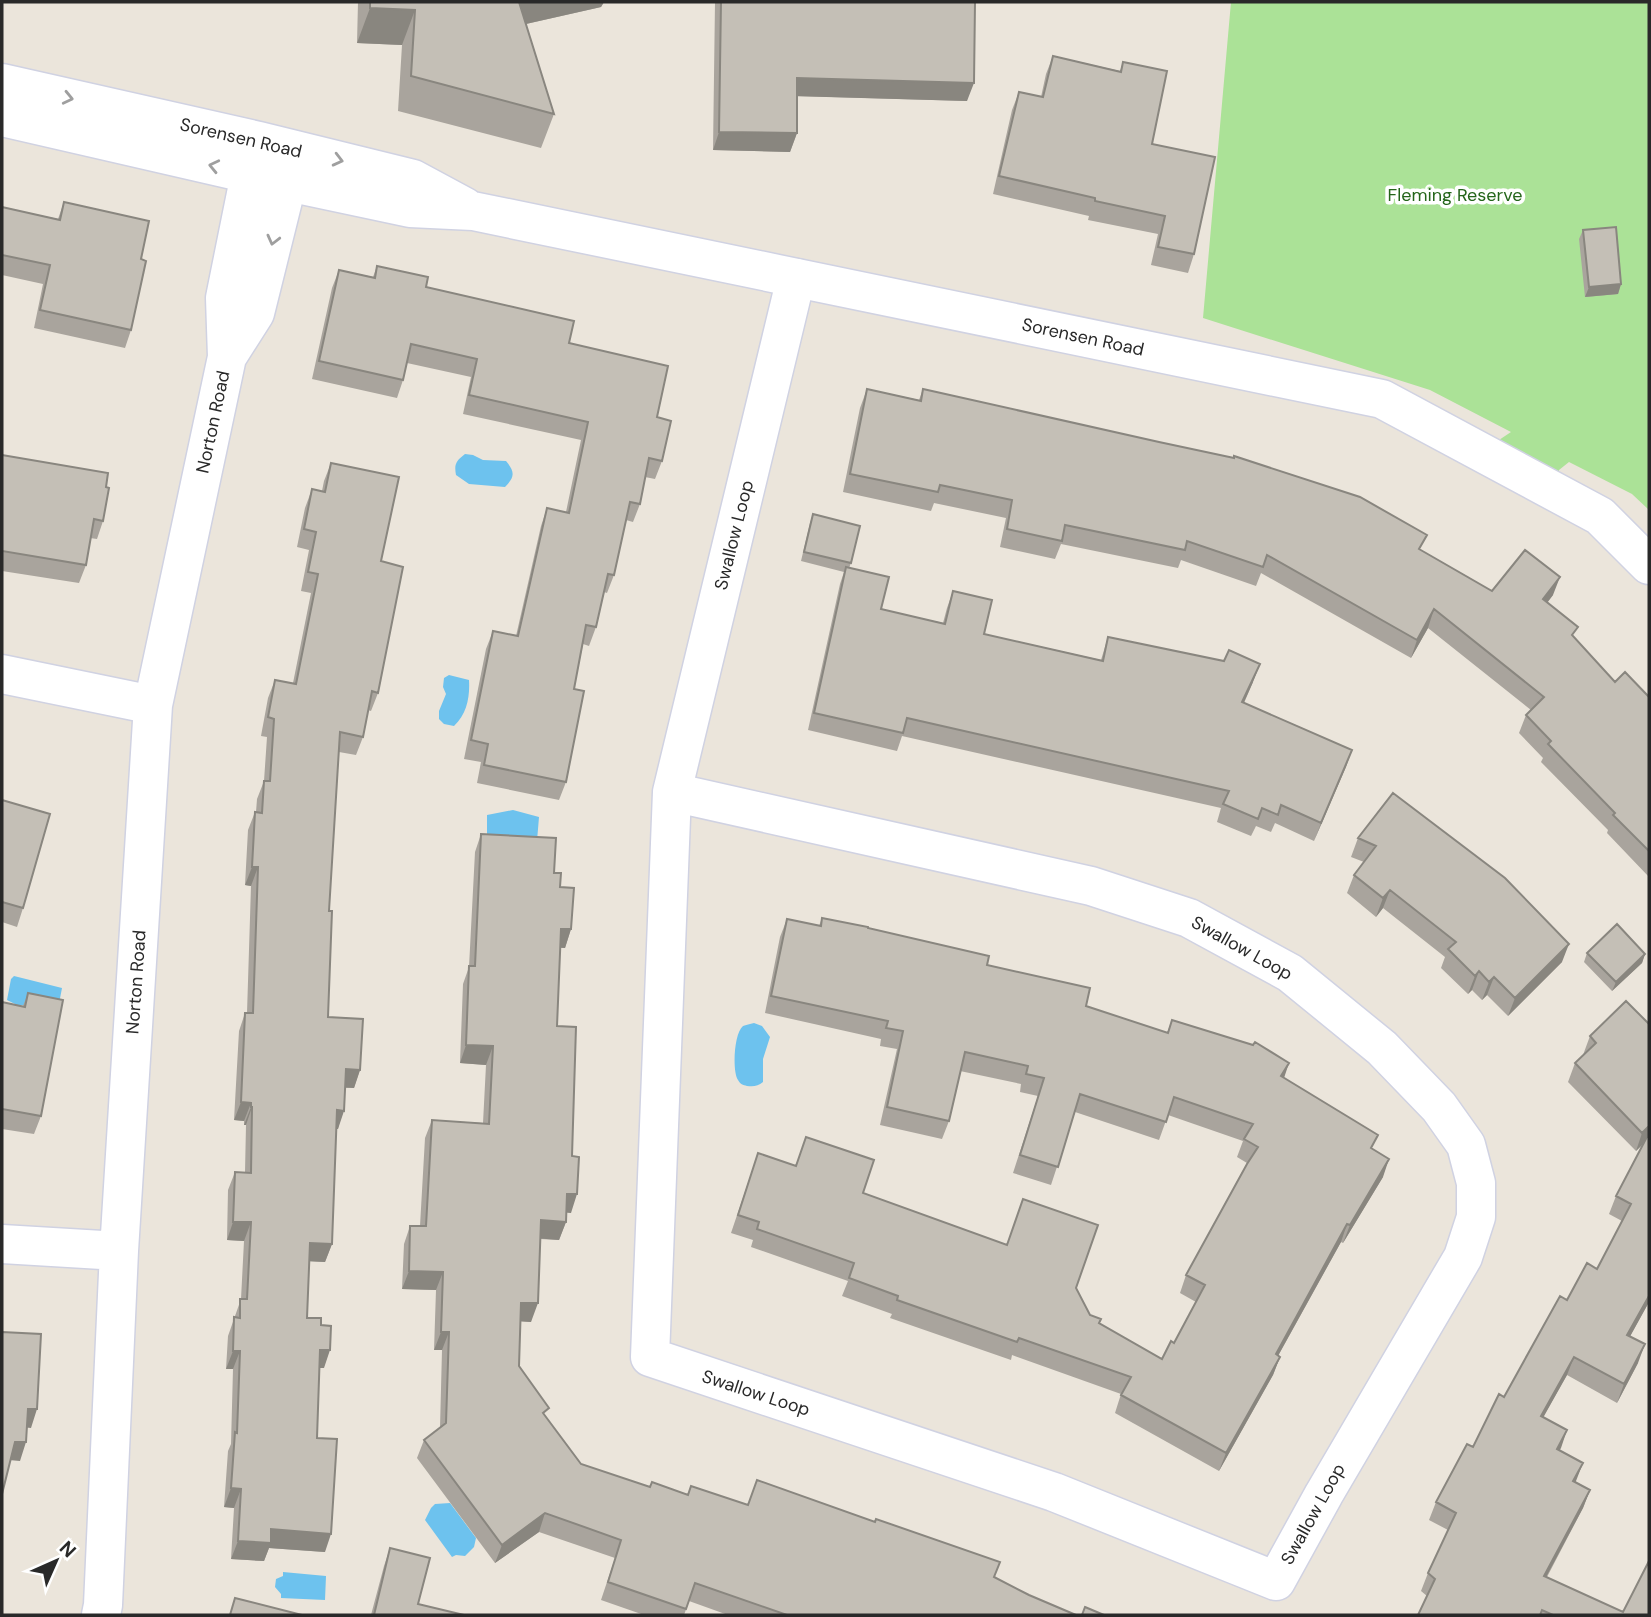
<svg xmlns="http://www.w3.org/2000/svg" width="1651" height="1617" font-family="'DM Sans',sans-serif">
<rect width="100%" height="100%" fill="#ebe5db"/>
<path fill="#abe297" d="M1231,2h418v508l-17,-16 -63,-32 -10,8 -1,23 -77,-41 30,-20 -81,-42 -227,-72z"/>
<path fill="#6dc2ee" d="M465,454l8,1 10,5 23,1c9,11 9,16 -1,26l-36,-3 -13,-9c-2,-11 0,-14 9,-21z
M449,675l20,5c1,17 -2,34 -15,46l-10,-2 -5,-5v-8l7,-17 -3,-7 1,-9z
M513,810l26,7 -2,24 -50,-4v-22z
M14,976l48,12 -5,26 -16,-8 -24,-1 -10,-5 4,-21z
M754,1023l8,3 8,11 -7,22v23c-5,4 -9,5 -16,4 -4,-1 -7,-2 -9,-6 -6,-9 -4,-47 5,-54 3,-1 7,-2 11,-3z
M450,1503l26,35 -2,9 -9,9 -9,-1 -4,2 -27,-37 6,-12 4,-4z
M283,1572l43,4 -1,24 -44,-2v-4l-6,-7 1,-8 7,-3z"/>
<g fill="none" stroke-linecap="round" stroke-linejoin="round">
<g stroke="#d0d2e2" stroke-width="41">
<path id="street" d="M227,357l28,-44 40,-161
M2,674l151,31
M672,792l419,94 98,32 101,55 92,75 57,59 27,38 10,38v34l-13,40 -139,237 -48,87 -222,-89 -404,-135 22,-565 124,-514
M2,1244l117,7
M101,1615l2,-10 16,-354 34,-546 74,-348 -2,-59 25,-124 9,-31"/>
</g>
<g stroke="#d0d2e2" stroke-width="41">
<path id="secondary" d="M2,83l257,58 154,38 52,28
M2,117l248,57 160,34 63,3 909,188 218,117 49,49"/>
</g>
<use href="#street" stroke="#fff" stroke-width="38"/>
<use href="#secondary" stroke="#fff" stroke-width="38"/>
</g>
<path fill="#a9a49d" d="M358,2h246l-3,5 -75,17 28,90 -13,34 -143,-37 4,-66 -45,-2z
M715,2h260l-8,99 -170,-5v37l-7,19 -77,-2z
M1053,56l67,15 3,-9 29,82 42,110 -6,19 -37,-8 7,-31 -70,-14 1,-4 -96,-22 19,-84 7,-18 22,5 5,-23z
M64,202l77,57 -10,71 -6,18 -91,-20 9,-44 -41,-9v-68l56,12z
M1583,230l38,54 -3,10 -33,3 -6,-58z
M377,266l49,21 143,56 88,74 5,44 -7,18 -10,-2 -5,27 -7,18 -7,-2 -12,55 -7,18 -3,-1 -8,35 -7,19 -6,-2 -9,45 -8,93 -7,18 -82,-17 4,-21 -17,-3 22,-110 7,-18 23,5 25,-110 6,-18 19,4 15,-72 -118,-26 8,-37 -64,-14 -4,17 -6,18 -85,-19 20,-91 7,-18 34,7z
M867,389l52,11 4,-11 498,161 71,41 61,4 -6,8 27,35 41,44 34,15v180l-42,-44 1,-3 -67,-68 2,-4 -24,-25 7,-18 5,-5 -103,-82 -17,30 -150,-85 -5,13 -75,-26 -3,8 -117,-24 -6,15 -55,-12 6,-29 -72,-15 -3,8 -88,-19 17,-84z
M2,455l104,32 -3,34 -6,18 -7,-1 -4,27 -7,18 -77,-12z
M331,463l50,98 -3,132 -7,18 -3,-1 -5,27 -7,18 -17,-3 -10,159 -1,106 32,53 -6,18h-9l-7,41h-2l-4,115 -7,18 -16,-1 -2,57 14,7 3,43h-5l-2,70 8,114 -56,-4 -5,13 -33,-2 3,-51 -10,-1 4,-56 3,-7 2,-75h-7l2,-33 13,-37 3,-58 -17,-1 1,-50 7,-18h10l1,-47h-2v-4l-10,-1 5,-89 6,-18h2l4,-127 -6,-1 3,-55 7,-18h1l1,-13 7,-18 3,-44 -6,-1 7,-38 7,-18 18,3 18,-90 -10,-2 8,-41 -12,-3 8,-39 7,-19 10,2 2,-10z
M813,514l38,49 -2,5 32,41 62,14 4,-15 6,-17 31,43 117,26 7,-23 145,45 -9,21 108,47 -38,91 -39,-18 -4,9 -15,-6 -5,10 -34,-14 4,-14 -319,-72 -5,15 -89,-21 32,-146 4,-12 -43,-11 9,-38z
M1393,793l169,169 -54,54 -21,-21 -5,5 -10,-10 -4,4 -27,-26 4,-11 -62,-49 -7,9 -29,-24 7,-18 10,-13 -13,-5 7,-19z
M2,800l21,108 -6,19 -15,-5z
M481,834l73,39 6,14 11,42 -6,19h-5l-3,78 15,130 -1,57 -5,-1v10l-7,18 -19,-1 -9,83 -11,-1 -1,45 27,51 35,47 69,23 98,18 246,72 35,18 47,20h-348l-39,-14 -5,14h-40l-43,-15 14,-42 -76,-26 -44,31 -78,-105 7,-18 16,-12 2,-78h-8l2,-60 -34,-1 2,-45 6,-18h10l5,-88 7,-18 51,3 3,-58 -26,-2 3,-79 6,-17 6,-115z
M822,918l46,10 119,37 99,41 81,27 5,-13 112,58 89,71 10,28 -40,66 -2,-1 -63,114 2,1 -7,18 -54,96 -104,-58 6,-19 -109,-39 -1,5 -121,-42 2,-4 -50,-18 6,-15 -97,-34 2,-7 -22,-7 27,-80 105,40 213,95 14,27 9,8 63,36 12,-16 22,-41 -16,-9 6,-18 61,-112 -10,-6 6,-16 -75,-26 -9,25 -84,-28 -24,73 -38,-12 25,-77 -18,-4 1,-8 -61,-13 -11,50 -7,18 -62,-14 17,-76 -17,-3 1,-7 -116,-26 15,-76 7,-18 32,7z
M1587,953l58,1 -3,9 -30,28 -28,-29z
M28,993l13,123 -7,18 -32,-5v-127l21,4z
M1649,1024v278l-19,34 8,27 -21,40 -50,-28 -24,42 33,65 14,8 -7,18 -36,69 76,35 26,3h-231l9,-19 -6,-5 7,-18 20,-43 -19,-10 7,-18 37,-55 94,-147 30,-31 25,-48 -13,-7 7,-18 28,-53 -8,8 -68,-69 7,-19 8,-8 7,-19z
M390,1548l28,56 46,11h-93l13,-49z"/>
<path fill="#89867f" d="M514,2h90l-3,5 -97,22z
M370,8l45,2 -13,35 -45,-2z
M797,78l177,5 -7,18 -176,-5z
M719,132l78,1 -7,19 -77,-2z
M1621,284l-3,10 -33,3 4,-10z
M1560,577l-7,18 -17,22 7,-18z
M1434,609l-6,19 -17,30 6,-18z
M1260,664l-7,18 -17,38 6,-18z
M1352,750l-6,17 -32,74 7,-18z
M252,867h6l-7,19 -6,-1z
M1390,890l-7,18 -7,9 7,-19z
M561,929h10l-6,19 -11,-1z
M1569,944l-7,18 -54,54 7,-18z
M1645,954l-3,9 -30,28 4,-9z
M1479,971l-7,19 -4,4 7,-18z
M1494,977l-7,18 -5,5 7,-18z
M466,1045l27,1 -7,19 -26,-2z
M1289,1063l-6,18 -2,-5z
M346,1069l14,1 -6,18 -14,-1z
M241,1102l10,1 -7,18 -10,-1z
M251,1107h1l-6,18h-2z
M337,1110l7,1 -6,18h-8z
M1649,1126v12l-13,13 6,-18z
M1389,1159l-6,18 -40,66 7,-18z
M567,1194h10l-6,19 -11,-1z
M541,1220l25,2 -7,18 -25,-2z
M233,1222h18l-7,19 -17,-1z
M1347,1224l-6,18 -72,130 7,-18z
M310,1243l22,1 -7,18 -22,-1z
M409,1271l34,1 -7,18 -34,-1z
M1649,1296v6l-28,51 6,-18z
M521,1303h17l-7,19 -17,-1z
M441,1332h8l-7,18h-8z
M1645,1344l-7,19 -21,40 7,-19z
M320,1350h10l-6,18h-11z
M233,1351h7l-7,18h-7z
M1280,1357l-7,18 -54,96 7,-18z
M1574,1357l-7,18 -33,59 7,-18z
M28,1409h9l-6,19 -10,-1z
M1567,1430l-6,18 -11,19 7,-18z
M15,1442h11l-6,19 -11,-1z
M1583,1463l-7,18 -9,18 6,-18z
M231,1488l10,1 -7,19 -10,-1z
M1590,1490l-7,18 -46,86 7,-18z
M545,1513l-6,19 -44,31 7,-18z
M271,1529l60,5 -6,18 -56,-4 -5,13 -33,-2 7,-18z"/>
<path fill="#c4bfb6" stroke="#89867f" stroke-width="2" d="M370,2h149l35,112 -143,-38 4,-66 -45,-2z
M721,2h254l-1,81 -177,-5v55l-78,-1z
M1053,56l68,16 2,-10 44,9 -15,73 63,13 -21,97 -36,-7 7,-31 -70,-15v-3l-96,-22 20,-84 24,5z
M64,202l85,19 -8,38 5,2 -15,69 -91,-20 10,-45 -48,-10v-48l58,13z
M1616,227l5,57 -32,3 -6,-57z
M377,266l51,11 -2,10 148,34 -5,22 99,23 -11,51 14,4 -9,40 -13,-3 -9,46 -10,-2 -16,73 -6,-1 -12,53 -10,-2 -12,64 10,2 -18,91 -82,-17 4,-21 -17,-4 22,-109 25,5 29,-128 22,5 19,-91 -119,-27 8,-36 -66,-15 -8,36 -84,-19 20,-91 36,8z
M867,389l54,12 2,-12 236,53 75,16v-2l126,41 67,38 -8,14 73,42 33,-41 35,27 -17,22 35,28 -6,8 43,47 10,-10 24,25v154l-36,-36 2,-2 -67,-69 3,-3 -25,-26 18,-18 -110,-88 -17,31 -150,-85 -4,12 -76,-26 -2,9 -120,-25 -3,16 -55,-12 5,-29 -72,-15 -2,7 -88,-18z
M2,455l106,18 -2,14 3,1 -6,33 -9,-2 -8,46 -84,-14z
M331,463l68,14 -18,84 22,6 -25,126 -6,-2 -9,46 -23,-5 -11,179h3l-4,106 35,2 -3,51 -14,-1 -2,42 -7,-1 -5,134 -22,-1 -3,75h14v7l10,1 -1,24h-10l-3,88 20,1 -6,95 -60,-5v14l-33,-2 3,-52 -10,-1 4,-56 2,1 3,-82h-7l1,-34 6,1v-19h7l4,-77h-18l2,-50 16,1 1,-66h-1v-4l-10,-1 4,-89h8l5,-146h-6l3,-55 7,1 2,-32h6l4,-62 -6,-2 7,-37 21,4 22,-110 -10,-2 8,-40 -12,-3 8,-40 13,3z
M813,514l47,12 -9,37 -47,-11z
M846,567l43,10 -8,32 64,15 8,-33 39,9 -8,34 119,27 5,-24 116,24 5,-11 31,14 -18,38 110,48 -31,73 -40,-18 -3,10 -16,-7 -4,11 -35,-15 6,-13 -322,-73 -4,15 -89,-20z
M1393,793l112,85 64,66 -54,54 -21,-21 -5,5 -10,-11 -4,5 -27,-27 8,-7 -66,-52 -7,8 -29,-23 22,-29 -18,-8z
M2,800l48,14 -27,94 -21,-6z
M481,834l75,4 -2,35h7l-1,14 14,1 -3,41h-10l-4,97 19,1 -4,129 7,1 -2,37h-10l-1,28 -25,-2 -3,83h-17l-2,63 30,42 -6,5 38,51 69,23 2,-5 36,13 3,-9 57,19 9,-25 118,42 1,-3 124,43 -6,15 35,18 47,20h-289l-92,-32 -9,26 -78,-27 13,-42 -76,-27 -43,32 -78,-105 22,-17 3,-91h-8l2,-60 -34,-1 1,-45h16l6,-106 57,4 4,-78 -27,-1 3,-79h6z
M822,918l46,9v1l121,28 -2,9 103,23 -4,18 82,27 4,-13 81,25 2,-3 34,21 -8,13 97,59 -7,13 18,11 -39,66 -3,-1 -71,130 4,3 -54,96 -105,-58 10,-18 -112,-39 -2,4 -120,-42 1,-4 -49,-18 5,-15 -97,-34 2,-7 -21,-7 20,-62 38,13 10,-29 68,23 -11,33 144,52 16,-46 75,26 -22,63 14,27 11,4 -2,4 63,36 9,-18 3,2 31,-58 -19,-10 61,-111 11,-17 -14,-8 9,-15 -79,-27 -8,25 -86,-28 -22,73 -38,-12 24,-77 -18,-4 2,-8 -63,-14 -16,69 -62,-14 16,-76 -17,-3 2,-7 -117,-25 16,-77 34,7z
M1617,924l28,30 -29,28 -29,-29z
M28,993l35,7 -22,116 -39,-7v-107l23,5z
M1626,1001l23,23v102l-7,7 -67,-70 21,-20 -6,-7z
M1649,1133v163l-22,39 18,9 -21,40 -50,-27 -33,59 26,14 -10,19 26,14 -10,18 17,9 -46,86 79,36 26,-51v54h-96l-11,-5 -2,5h-122l17,-36 -7,-6 28,-60 -20,-11 31,-58 6,3 26,-53 5,3 56,-101 7,4 20,-37 10,6 34,-65 -15,-8z
M2,1332l39,2 -4,75h-9l-2,33h-11l-13,52z
M390,1548l40,10 -12,46 46,11h-90z
M235,1598l67,17h-72z
M1085,1607l19,8h-22z"/>
<defs><path id="oneway-chevron" d="M-2-3.5L2.5 0L-2 3.5" fill="none" stroke-width="1.6" stroke-linecap="round" stroke-linejoin="round" transform="scale(1.75)"/></defs>
<g stroke="#9f9f9f">
<use href="#oneway-chevron" transform="translate(68 98) rotate(13)"/>
<use href="#oneway-chevron" transform="translate(338 160) rotate(14)"/>
<use href="#oneway-chevron" transform="translate(214 166) rotate(-167)"/>
<use href="#oneway-chevron" transform="translate(273 240) rotate(104)"/>
</g>
<g text-anchor="middle" stroke-width="7" stroke-linejoin="round" paint-order="stroke">
<g font-size="18" fill="#292929" stroke="#fff">
<text transform="translate(241 138) rotate(13)" y="6">Sorensen Road</text>
<text transform="translate(1083 337) rotate(12)" y="6">Sorensen Road</text>
<text transform="translate(213 422) rotate(-78)" y="6">Norton Road</text>
<text transform="translate(734 535) rotate(-76)" y="6">Swallow Loop</text>
<text transform="translate(1242 948) rotate(29)" y="6">Swallow Loop</text>
<text transform="translate(136 982) rotate(-86)" y="6">Norton Road</text>
<text transform="translate(756 1393) rotate(18)" y="6">Swallow Loop</text>
<text transform="translate(1313 1514) rotate(-61)" y="6">Swallow Loop</text>
</g>
<g font-size="18" fill="#24651a" stroke="#fff">
<text x="1455" y="201">Fleming Reserve</text>
</g>
</g>
<rect width="1651" height="1617" fill="none" stroke="#292929" stroke-width="7"/>
<g transform="translate(56 1561) rotate(45)" stroke="#ffffff" stroke-width="5" paint-order="stroke">
<path d="M0-5L12 26L0 18L-12 26Z" fill="#292929"/>
<text y="-10" font-size="19" font-weight="bold" text-anchor="middle" fill="#292929">N</text>
</g>
</svg>
